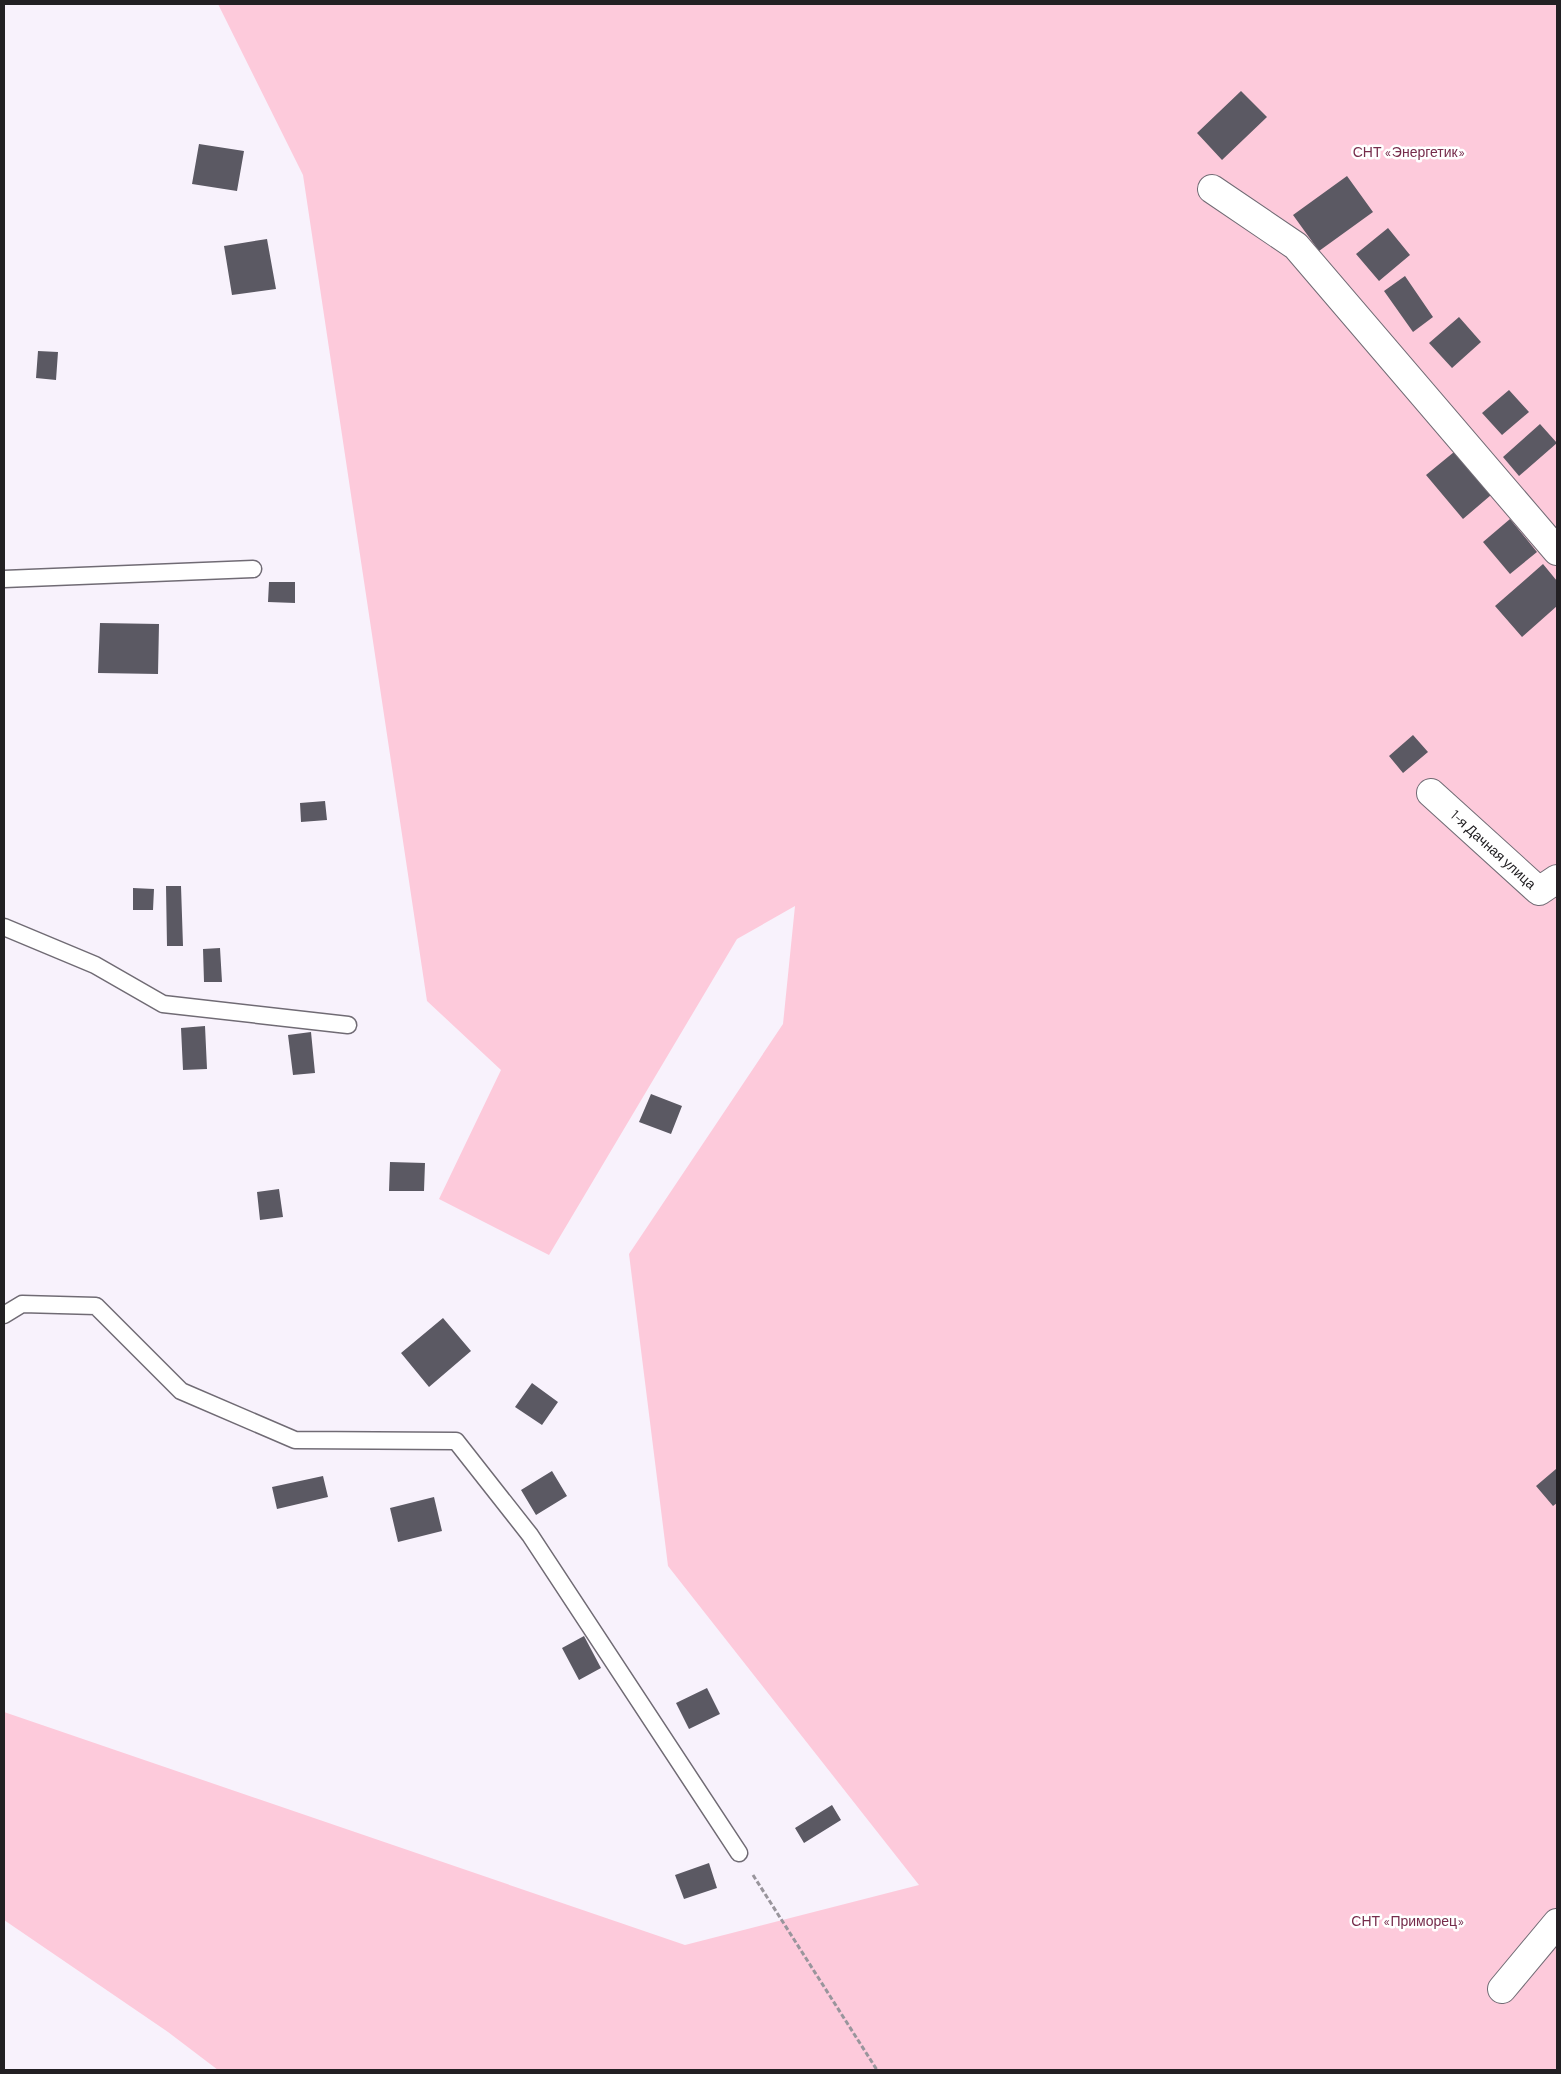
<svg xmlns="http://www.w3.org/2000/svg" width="1561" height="2074" font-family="Barlow,sans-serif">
<rect width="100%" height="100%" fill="#f8f2fc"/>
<path fill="#fdcadb" d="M218,4h1339v2066h-1339l-50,-38 -164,-112v-208l681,233 234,-60 -251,-319 -39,-312 154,-230 12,-118 -58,33 -188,316 -110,-56 62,-129 -74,-69 -124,-826z"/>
<path fill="#5b5963" d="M1241,91l26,26 -45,43 -25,-27z
M199,144l45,7 -7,40 -45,-7z
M1347,176l26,36 -54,39 -26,-36z
M1388,228l22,27 -31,26 -23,-27z
M267,239l9,50 -44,6 -8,-49z
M1405,276l28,41 -20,15 -29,-41z
M1459,317l22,25 -29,26 -23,-25z
M38,351l20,1 -2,28 -20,-2z
M1509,390l20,22 -27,23 -20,-22z
M1540,424l17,19 -38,33 -16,-19z
M1454,452l37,43 -28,24 -37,-44z
M1510,519l27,33 -27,22 -27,-32z
M1543,564l14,17v25l-35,31 -27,-31z
M269,582h26v21l-27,-1z
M100,623l59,1 -1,50 -60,-1z
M1413,735l15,17 -25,21 -14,-17z
M325,801l2,19 -26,2 -1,-19z
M166,886h15l2,60h-16z
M133,888l21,1 -1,21h-20z
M220,948l2,34h-18l-1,-33z
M205,1026l2,43 -24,1 -2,-42z
M311,1032l4,41 -22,2 -5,-40z
M651,1094l31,12 -11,28 -32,-12z
M390,1162l35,1 -1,28h-35z
M279,1189l4,28 -23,3 -3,-28z
M443,1318l28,33 -42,36 -28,-34z
M532,1383l26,19 -16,23 -27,-18z
M1556,1469l1,34 -4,3 -17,-20z
M552,1471l15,25 -31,19 -15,-25z
M323,1476l5,21 -51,12 -5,-22z
M434,1497l8,34 -44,11 -8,-34z
M584,1636l17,32 -22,12 -17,-32z
M707,1688l13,26 -31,15 -13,-26z
M832,1805l9,15 -37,23 -9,-15z
M709,1863l8,25 -33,11 -9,-24z"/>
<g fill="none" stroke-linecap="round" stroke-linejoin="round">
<g stroke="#706b74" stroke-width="19">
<path id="lane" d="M4,579l249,-10
M4,927l91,38 68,39 185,21
M4,1315l18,-11 74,2 85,85 114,49 161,1 74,94 209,318"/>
</g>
<g stroke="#706b74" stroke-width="30">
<g id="street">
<path d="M1212,189l84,57 261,305"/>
<path id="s1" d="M1431,793l108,98 18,-12"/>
<path d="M1502,1989l55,-66"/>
</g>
</g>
<path stroke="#99959c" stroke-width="3" stroke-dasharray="5 2.5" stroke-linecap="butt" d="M753,1875l124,195"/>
<use href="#lane" stroke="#fff" stroke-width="16"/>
<use href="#street" stroke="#fff" stroke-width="28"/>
</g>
<g text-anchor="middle" stroke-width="5" stroke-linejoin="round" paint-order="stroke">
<g font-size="14" fill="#762c4b" stroke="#fff">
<text x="1409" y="157">СНТ «Энергетик»</text>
<text x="1408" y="1926">СНТ «Приморец»</text>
</g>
<g font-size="14" fill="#222023" stroke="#fff">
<text dy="5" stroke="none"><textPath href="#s1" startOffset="84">1-я Дачная улица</textPath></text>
</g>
</g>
<rect width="1561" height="2074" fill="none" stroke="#222023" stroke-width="10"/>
</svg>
